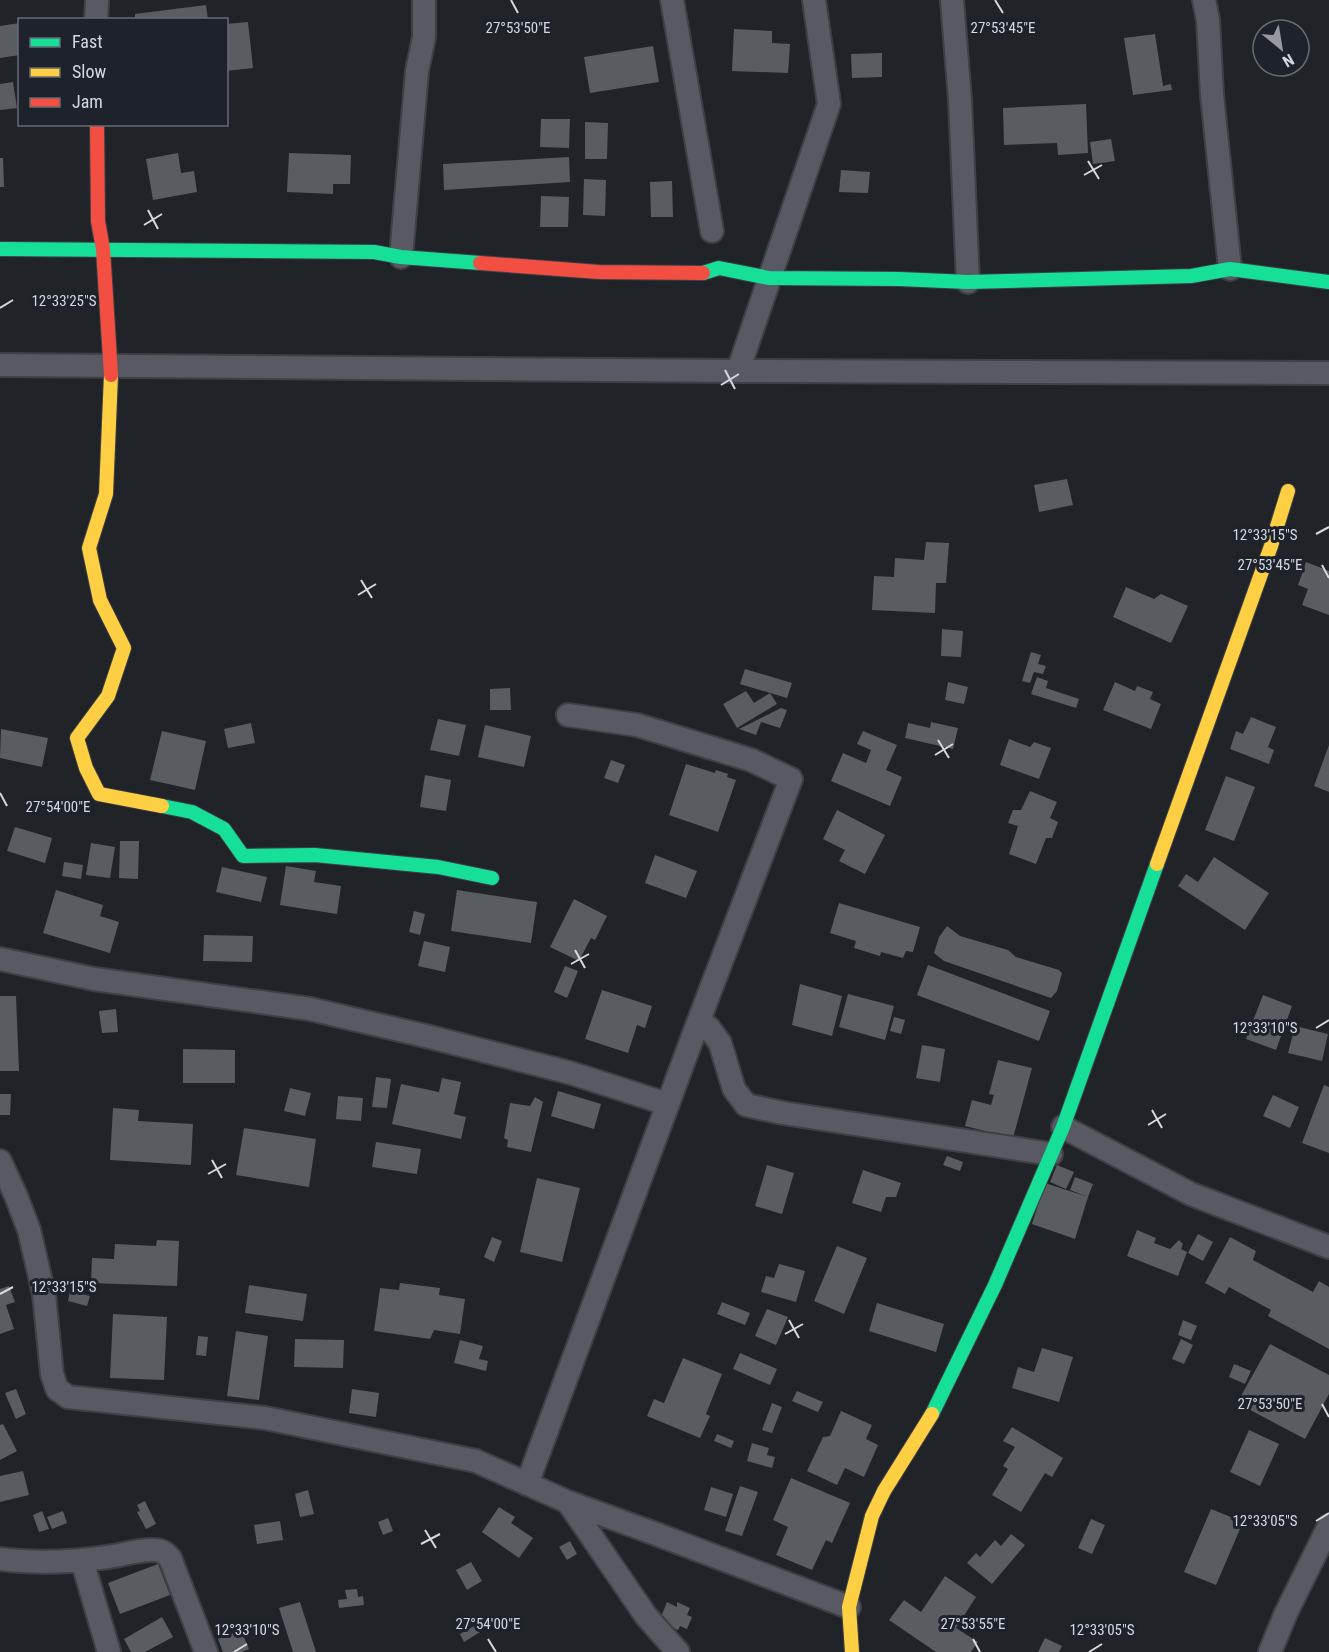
<svg xmlns="http://www.w3.org/2000/svg" width="1329" height="1652" font-family="'Roboto Condensed',sans-serif">
<rect width="100%" height="100%" fill="#202328"/>
<path fill="#595d61" d="M206,5l2,15h-73v-6z
M248,22l5,46 -27,3v-47z
M20,23v32l-20,3v-32z
M734,29l38,2v12l18,1 -2,29 -56,-2z
M1155,34l8,52 8,-2 1,6 -39,5 -9,-57z
M653,46l6,36 -69,11 -6,-36z
M882,53v24l-30,1 -1,-24z
M13,82l4,26 -17,2v-26z
M1086,104l2,49 -30,2 -1,-12 -53,2 -1,-37z
M541,119h29l-1,29 -29,-1z
M585,122l23,1 -1,36h-22z
M1111,139l4,22 -22,3 -3,-22z
M178,153l3,20 13,-2 3,21 -44,8 -7,-41z
M289,153l62,2 -1,29h-17v10l-46,-2z
M569,157l1,25 -126,8 -1,-26z
M0,158h3l1,29h-4z
M841,170l29,2 -2,21 -29,-1z
M584,179l22,1 -1,36 -22,-1z
M672,181l1,36h-22l-1,-35z
M541,196l28,1 -1,30h-28z
M1067,479l6,26 -34,7 -5,-27z
M926,542l23,1 -3,40h-10l-1,30 -63,-3 2,-34 20,1 1,-19 29,2z
M1306,562l23,9v44l-27,-10 6,-16 -10,-4z
M1126,587l28,12 7,-5 27,12 -17,37 -58,-26z
M942,629l21,2 -2,26 -20,-1z
M1031,652l10,3 -3,9 8,2 -3,8 -9,-2 -4,11 -8,-2z
M745,669l47,14 -5,15 -47,-14z
M1037,677l11,4 -2,7 33,11 -3,9 -45,-14z
M948,682l20,5 -4,17 -19,-4z
M1115,682l20,9 2,-5 16,6 -3,7 11,5 -10,25 -48,-19z
M510,688l1,22h-21v-21z
M746,691l8,12 16,-10 7,11 -40,24 -14,-24z
M781,708l6,2 -7,18 -19,-6 -5,13 -17,-6z
M1251,717l25,10 -8,20 6,3 -5,14 -39,-15 6,-18 7,3z
M438,719l28,6 -7,31 -29,-6z
M931,722l27,6 -5,21 -48,-11 3,-15 22,5z
M251,723l4,20 -27,5 -4,-19z
M485,725l46,11 -7,31 -46,-10z
M1,729l47,9 -6,29 -42,-9z
M162,731l44,10 -11,49 -45,-10z
M863,731l34,14 -11,25 16,7 -12,29 -59,-25 12,-28 23,10 5,-13 -14,-6z
M1009,739l21,8 4,-5 17,6 -12,31 -39,-14z
M1329,745v47l-15,-6z
M611,760l14,5 -7,18 -14,-5z
M686,764l29,9 1,-3 12,4 -1,3 9,3 -18,52 -49,-17z
M425,775l26,5 -5,31 -26,-4z
M1226,776l29,11 -21,54 -29,-11z
M1030,791l27,11 -7,16 8,4 -6,16h-6l-10,26 -27,-10 9,-28 -10,-3 5,-13h8z
M837,810l48,25 -20,39 -26,-13 6,-11 -22,-11z
M15,827l37,11 -7,25 -38,-12z
M120,841h19l-1,38 -19,-1z
M91,843l24,4 -5,31 -24,-3z
M655,855l42,16 -11,27 -41,-15z
M1214,857l55,36 -24,37 -67,-44 8,-12 12,8z
M64,862l19,3 -2,14 -19,-3z
M286,866l30,5 -2,11 27,4 -4,28 -57,-9z
M222,867l45,10 -6,25 -45,-10z
M56,890l47,15 -3,11 19,6 -9,31 -67,-20z
M457,890l80,12 -6,41 -80,-12z
M574,899l33,17 -12,24 -4,-2 -12,23 -29,-14z
M839,903l81,24 -7,25 -7,-1 -3,7 -22,-6 -1,4 -26,-8 2,-7 -26,-8z
M414,911l11,3 -5,21 -11,-3z
M947,926l13,10 48,14 8,7 43,13 3,3 -5,18 -6,7 -107,-37 -10,-8 5,-16z
M204,935l49,1 -1,26 -49,-1z
M424,941l26,6 -5,25 -27,-6z
M928,965l122,46 -11,30 -122,-46z
M565,966l13,5 -11,27 -13,-6z
M800,984l42,12 -10,40 -40,-11z
M602,990l50,16 -7,22 -8,-3 -9,28 -43,-14z
M848,994l46,12 -9,34 -46,-13z
M1263,995l29,11 -16,44 -30,-11z
M0,996h16l3,75h-19z
M116,1009l2,23 -16,1 -3,-22z
M894,1017l11,3 -4,14 -11,-3z
M1295,1026l33,8 -6,27 -34,-8z
M922,1045l23,4 -5,33 -24,-4z
M183,1049l52,1v33h-52z
M998,1060l34,8 -19,70 -48,-12 7,-26 19,5 3,-10 -5,-1z
M376,1077l15,2 -4,29 -15,-1z
M442,1078l19,4 -7,32 12,3 -5,22 -69,-15 9,-40 38,8z
M1324,1085l5,2v66l-27,-10z
M290,1088l21,5 -6,23 -21,-5z
M558,1091l43,13 -7,25 -43,-13z
M0,1094h11l-1,21h-10z
M1273,1095l26,12 -9,21 -27,-12z
M338,1096l25,2 -2,23 -25,-2z
M535,1097l8,5 -12,50 -24,-5 1,-7 -4,-2 6,-35 20,3z
M113,1108l26,2 -1,11 55,3 -2,41 -81,-5z
M244,1128l72,11 -7,48 -73,-12z
M376,1142l45,7 -4,25 -45,-7z
M947,1156l16,6 -3,9 -17,-6z
M767,1165l27,8 -12,41 -27,-8z
M1057,1165l17,7 -8,17 -16,-7z
M863,1170l38,13 -5,14h-10l-5,15 -29,-9z
M1075,1177l18,7 -5,13 -18,-7z
M537,1178l43,10 -18,74 -42,-10z
M1045,1183l43,14 -13,42 -43,-15z
M1137,1230l19,8 -2,5 16,6 9,-9 4,4 -2,5 6,3 -9,24 -51,-20z
M1198,1234l15,8 -10,19 -15,-8z
M492,1237l10,4 -8,21 -10,-5z
M1230,1237l26,14 -3,9 60,32 6,-11 10,6v62l-61,-33 3,-6 -42,-23 -4,7 -20,-11z
M157,1240l22,1 -2,45 -86,-3 1,-25 22,1 1,-15 41,2z
M837,1246l30,12 -23,56 -30,-13z
M779,1264l26,7 -9,31 -35,-10 5,-16 8,2z
M400,1283l40,5 -1,7 26,4 -5,35 -26,-4 -4,9 -56,-8 6,-43 19,2z
M249,1285l58,9 -4,27 -58,-8z
M9,1286l6,16 -9,3 8,24 -14,5v-45z
M70,1291l20,5 -3,10 -19,-5z
M722,1302l28,11 -5,12 -28,-11z
M877,1303l67,21 -8,28 -67,-21z
M767,1309l21,8 -12,28 -21,-9z
M113,1314l54,3 -3,63 -54,-2z
M1183,1320l14,6 -6,14 -13,-5z
M236,1331l32,5 -9,64 -32,-4z
M198,1336l10,1 -2,19 -10,-1z
M295,1339l49,1 -1,28 -49,-1z
M1181,1339l12,6 -9,19 -12,-5z
M460,1340l23,6 -4,13 9,2 -2,10 -32,-8z
M1270,1344l59,31v19l-24,45 -68,-36z
M1042,1348l31,9 -14,45 -47,-14 6,-21 16,5z
M740,1353l37,16 -7,16 -37,-16z
M683,1358l39,16 -16,40 4,2 -10,22 -53,-22 7,-17 10,4z
M1234,1364l17,7 -6,13 -16,-7z
M16,1389l10,25 -10,5 -11,-26z
M352,1389l27,4 -3,24 -27,-4z
M797,1391l26,11 -5,10 -26,-11z
M772,1403l10,4 -10,26 -10,-3z
M841,1411l31,14 -6,14 12,6 -14,32 -19,-9 -8,17 -30,-14 16,-34 7,-1z
M3,1424l14,27 -17,9v-35z
M1012,1427l51,31 -11,19 -7,-4 -24,39 -29,-17 16,-26 -5,-3 12,-19 -12,-6z
M1249,1430l30,14 -19,42 -30,-14z
M717,1434l17,7 -3,7 -17,-7z
M752,1443l17,5 -2,7 8,2 -3,11 -25,-7z
M23,1471l6,24 -29,7v-26z
M791,1478l59,25 -18,40 -6,-3 -14,30 -36,-15 12,-28 -15,-7z
M740,1486l18,6 -16,44 -17,-5z
M711,1487l22,7 -7,23 -22,-7z
M308,1490l6,24 -14,3 -5,-23z
M145,1501l11,23 -10,5 -9,-17 3,-1 -3,-6z
M499,1507l16,10 -4,6 22,15 -14,20 -37,-26z
M1211,1509l32,13 -27,63 -32,-13z
M42,1511l7,18 -10,3 -6,-17z
M63,1511l4,12 -15,6 -5,-12z
M388,1518l5,13 -10,4 -5,-13z
M1091,1519l14,6 -13,29 -14,-6z
M280,1521l3,19 -26,4 -3,-19z
M1011,1534l14,11 -33,39 -25,-21 9,-10 4,4 15,-17 6,6z
M570,1541l7,13 -10,6 -8,-13z
M471,1562l11,19 -15,9 -11,-20z
M158,1564l12,31 -50,19 -12,-31z
M945,1576l31,21 -20,31 22,14 -7,10h-35l-47,-32 15,-20 17,12z
M357,1589l1,8 5,-1 1,9 -25,3 -1,-8 9,-1 -2,-9z
M300,1602l16,50h-23l-14,-44z
M667,1602l10,5v-5l13,6 -3,7 5,2 -5,12 -7,-3 -2,4 -19,-8z
M162,1617l11,20 -28,15h-14l-7,-13z
M476,1625l4,7 -16,10 -4,-8z
M241,1630l8,19 -7,3h-19l-5,-13z
M1045,1638l17,8 -3,6h-21z"/>
<g fill="none" stroke-linecap="round" stroke-linejoin="round">
<g stroke="#3e4044" stroke-width="26">
<path id="street" d="M672,0l40,231
M952,0l8,100 8,182
M1204,0l4,20 4,75 18,174
M96,20l1,-20
M401,257l16,-186 7,-34v-37
M0,365l738,6 591,2
M738,371l91,-267 -15,-104
M0,959l94,20 216,30 120,28 141,36 96,31
M699,1020l10,8 11,15 14,46 12,16 37,8 268,41
M1063,1127l128,67 138,53
M0,1161l16,35 13,34 15,64 8,80 5,15 11,8 197,21 211,43 92,41 88,32 193,73
M527,1484l172,-464 92,-241 -40,-19 -114,-35 -69,-10
M568,1502l78,114 32,36
M0,1559c36,5 72,3 108,-2 15,-2 32,-8 46,-7 8,0 11,3 16,8l36,94
M82,1560l27,92
M1270,1652l16,-39 43,-87"/>
</g>
<g stroke="#3e4044" stroke-width="16">
<path id="fast" d="M0,249l374,3 27,5 79,6
M703,273l16,-5 50,10 130,1 69,3 223,-6 39,-7 99,13
M162,806l30,6 32,17 19,27 72,-1 123,12 54,11
M932,1414l63,-129 68,-158 94,-263"/>
</g>
<g stroke="#3e4044" stroke-width="16">
<path id="slow" d="M111,375l-5,119 -17,54 11,52 24,48 -16,48 -31,42 9,30 13,26 63,12
M1157,864l114,-318 17,-55
M852,1652l-3,-45 23,-91 12,-25 48,-77"/>
</g>
<g stroke="#3e4044" stroke-width="16">
<path id="jam" d="M97,124l1,97 5,28 8,126
M480,263l119,9 104,1"/>
</g>
<use href="#street" stroke="#595964" stroke-width="22"/>
<use href="#fast" stroke="#16e098" stroke-width="14"/>
<use href="#slow" stroke="#ffcf43" stroke-width="14"/>
<use href="#jam" stroke="#f24e42" stroke-width="14"/>
</g>
<path fill="none" stroke="#d5d8df" stroke-width="2" d="M511,0l7,13M995,0l8,13M1088,161l11,18M1084,175l18,-10M148,210l10,19M144,225l18,-11M0,308l13,-8M725,370l10,19M721,385l18,-11M1316,534l13,-7M1322,565l7,13M361,580l11,18M358,595l18,-11M938,740l11,18M935,755l18,-11M0,793l7,13M575,950l10,18M571,964l18,-10M1316,1028l13,-8M1152,1110l10,18M1148,1125l18,-11M212,1160l10,18M208,1174l18,-10M0,1294l13,-7M789,1320l10,18M785,1334l18,-10M1322,1404l7,13M1316,1521l13,-8M425,1530l11,18M421,1544l19,-10M488,1639l8,13M973,1639l7,13M234,1652l13,-8M1089,1652l13,-8"/>
<g font-size="15" text-anchor="middle" fill="#d5d8df" stroke="#1d222b" stroke-width="6" stroke-linejoin="round" paint-order="stroke">
<text x="518" y="33">27°53'50"E</text>
<text x="1003" y="33">27°53'45"E</text>
<text x="64" y="306">12°33'25"S</text>
<text x="1265" y="540">12°33'15"S</text>
<text x="1270" y="570">27°53'45"E</text>
<text x="58" y="812">27°54'00"E</text>
<text x="1265" y="1033">12°33'10"S</text>
<text x="64" y="1292">12°33'15"S</text>
<text x="1270" y="1409">27°53'50"E</text>
<text x="1265" y="1526">12°33'05"S</text>
<text x="488" y="1629">27°54'00"E</text>
<text x="973" y="1629">27°53'55"E</text>
<text x="247" y="1635">12°33'10"S</text>
<text x="1102" y="1635">12°33'05"S</text>
</g>
<rect x="18" y="18" width="210" height="108" fill="#1d222b" stroke="#676b73" stroke-width="1.5"/>
<rect x="30" y="38" width="30" height="9" fill="#16e098" stroke="#676b73" stroke-width="1.5"/>
<text x="72" y="48" font-size="18" fill="#d5d8df">Fast</text>
<rect x="30" y="68" width="30" height="9" fill="#ffcf43" stroke="#676b73" stroke-width="1.5"/>
<text x="72" y="78" font-size="18" fill="#d5d8df">Slow</text>
<rect x="30" y="98" width="30" height="9" fill="#f24e42" stroke="#676b73" stroke-width="1.5"/>
<text x="72" y="108" font-size="18" fill="#d5d8df">Jam</text>
<g transform="translate(1281 48) rotate(150)"><circle r="28" fill="#1d222b" stroke="#676b73" stroke-width="1.5"/>
<path d="M0-4.5L10 22L0 15L-10 22Z" fill="#96999f"/>
<text y="-9" font-size="16" font-weight="bold" text-anchor="middle" fill="#d5d8df">N</text>
</g>
</svg>
